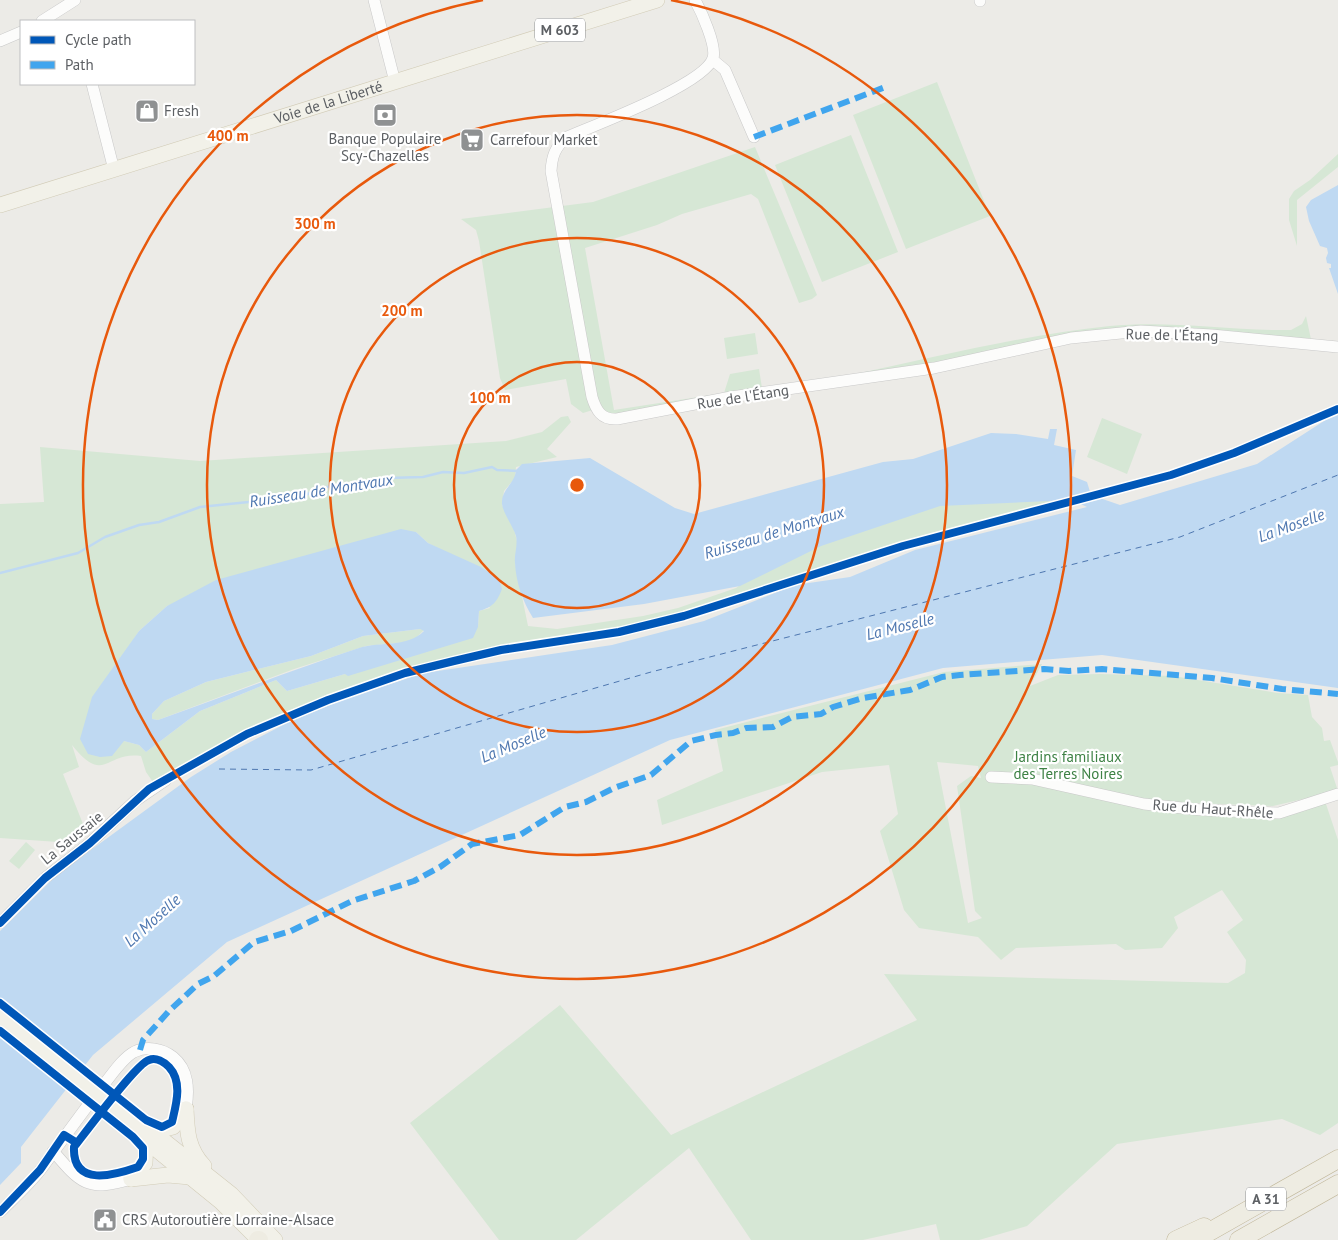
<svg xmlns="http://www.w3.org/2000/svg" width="1338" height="1240" font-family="'PT Sans',sans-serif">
<rect width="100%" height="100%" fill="#ecebe7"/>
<path fill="#d6e7d5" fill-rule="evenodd" d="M937,82l53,134 -84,33 -53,-134z
M851,135l47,117 -76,30 -47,-117z
M755,147l62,148 -5,4 -13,4 -41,-104 -7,-5 -69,20 -25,11 -72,23 29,162 110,-17 6,-19 29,-5 3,19 -145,31 -21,-10 -13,4 -12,-9 -5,-25 -61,11 -5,-12 -21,-137 -3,-11 -15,-11 132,-17z
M1338,154v13l-41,33v46l-8,-26v-21l5,-8 16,-11z
M1306,316l6,28 -171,-13 -295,45c87,-18 175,-41 264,-50 60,-6 121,5 181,4l11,-6z
M755,333l3,21 -31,5 -3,-21z
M568,416l3,6 -24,27 10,8 -41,10 -1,11 -11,13 -2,14 11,20 5,20 -3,17 13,64 29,3 86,-13 35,-8 58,-20 63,-46 116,-48 146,4 3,7 -161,41 -250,78c-50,12 -102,16 -153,26 -87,18 -171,45 -251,83 -28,14 -55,31 -83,47l-13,2 -7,-10 -5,-16c-36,-5 -36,30 -69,-11l7,22 -16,7 24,60 -14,9 -73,-5v-334l44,-2 -4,-55 160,14 306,-20 36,-9 19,-15zM416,532l12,11 19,10 43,55 -11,3 -1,16 -133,47 -58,17 -11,-11 -76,31 -54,41 -7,-7 -15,-4 -3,-82 18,-28 28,-25z
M1102,418l40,16 -15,40 -40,-17z
M420,629l4,1 -8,8 -8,4 -42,4 -72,23 -136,51 -6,-1v-5l12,-13 42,-19 105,-26 52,-20z
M1042,664l-12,22 28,-11 42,-1 73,2 105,17 30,2 4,22 10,11 2,13 6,-1 8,22v3l-8,2 8,24 -65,15 -108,-4 103,11 57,-12 13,39v283l-18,12 -38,-16 -165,25 -90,82 -48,14h-39l-4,-16 -73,16h-112l-62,-92 -113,92h-77l-89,-117 150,-118 111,130 246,-115 -33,-46 344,9 17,-10 1,-13 -19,-28 16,-12 -21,-30 -48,27 4,11 -16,20 -37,2 -9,-6 -100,4 -15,12 -23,-23 -59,-9 -15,-18 -24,-79 18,-17 -9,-49 -67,7 -160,53 -5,-25 66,-29 -8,-41 229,-58zM937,762l41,4 3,12 -10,-2 -14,10 18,125 7,7 -14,5z
M26,842l9,8 -16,19 -10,-8z"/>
<path fill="#bfd9f2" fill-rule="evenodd" d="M1338,185v109l-9,-26h2v-4l-4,-1 -1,-5 2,-5 -1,-5 -7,-2 -11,-25 -3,-14 5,-7z
M1338,412v276l-236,-33 -159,13 -273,72 -443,202 -134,113 -72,92v16l-21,22v-254l58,-57 133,-97 40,-25 56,-29 60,-25 77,-25 188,-28 92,-24 91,-36 55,-8 65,-27 172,-43 -15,-7 -132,6 -119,40 -81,40 -96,18 -111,14c-10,-16 -17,-35 -18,-55 -1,-9 3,-17 1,-27 -3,-10 -13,-23 -14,-32 -1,-15 13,-20 14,-34l6,-6 68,-6 85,50 19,6 189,-52 30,-3 78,-26 25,1 32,5 2,-10h7l-3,16 22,5 -4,26 15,6 4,13 29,10 137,-41z
M401,529l15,3 12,11 53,24 18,12 3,10c-5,13 -9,18 -23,22l-1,16 -5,11 -125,38 -3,-2 -58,17 -11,-11 -76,31 -54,41 -7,-7 -15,-4 -12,15 -12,1 -12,-3 -8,-15 12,-42 47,-66 28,-25 49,-26zM420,629l4,2c-17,17 -43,10 -65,17 -67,22 -134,48 -201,72l-6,-1v-5l12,-13 42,-19 105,-26 52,-20z"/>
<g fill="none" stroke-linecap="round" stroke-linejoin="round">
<path stroke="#bfd9f2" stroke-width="2.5" d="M0,573l78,-20 27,-16 34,-12 20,-3 41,-15 99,-10 34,-12h18l36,-7 36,-1 20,-5 21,1 28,-6 5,3 21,1"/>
<path stroke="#4e77b0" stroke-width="1" stroke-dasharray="6 5" stroke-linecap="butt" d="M219,769l92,1 340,-98 529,-135 158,-62"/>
<g stroke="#c9c9c9" stroke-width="12">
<path id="minor" d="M374,0l21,82
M695,0c6,11 22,46 18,58 -8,26 -118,67 -146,79 -12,10 -15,19 -16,34l41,226c4,13 9,23 25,22l114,-22 203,-29 137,-30 70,-7 71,4 126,12
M980,0v1
M42,21l33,-21
M0,41l21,-9
M713,60l12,10 29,67
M92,84l22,86
M991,777l41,2 112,25 58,6 77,3 59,-19
M0,923l45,-45 45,-35 45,-42 31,-21
M53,1151c28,33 35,41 78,28
M0,1212c14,-14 30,-28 42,-44 21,-29 41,-57 63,-85 8,-10 18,-25 29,-31 12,-6 28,-4 39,5 16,13 16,33 13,52"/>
</g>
<g stroke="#d2ccb7" stroke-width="16">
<g id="major">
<path id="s1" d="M0,205l657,-205"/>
<path d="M186,1109c1,23 2,40 18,57"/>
<path d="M143,1124l88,70 44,46"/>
<path d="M153,1132l20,-5 13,-18"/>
<path d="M136,1133l85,69 38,38"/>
<path d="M131,1179l37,-4 22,2"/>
<path d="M131,1179l14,-16 1,-22"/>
</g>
</g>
<g stroke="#c0b698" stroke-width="19">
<path id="highway" d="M258,1240h1
M1176,1240l28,-13
M1195,1240l143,-81
M1239,1240l99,-56"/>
</g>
<use href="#minor" stroke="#fcfcfb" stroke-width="11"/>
<use href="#major" stroke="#f2f1e9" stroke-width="15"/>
<use href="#highway" stroke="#eeece2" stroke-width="18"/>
<g stroke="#d2ccb7" stroke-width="16" stroke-linecap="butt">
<path id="major-bridge" d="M0,1009l143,115
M0,1024l136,109"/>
</g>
<use href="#major-bridge" stroke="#f2f1e9" stroke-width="15"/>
<path stroke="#40a5ee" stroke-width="6" stroke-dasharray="12 6" stroke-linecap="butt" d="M754,137l134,-51
M140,1050l3,-10 26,-29 29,-27 16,-8 40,-34 37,-11 61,-30 62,-20 26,-14 32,-23 48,-9 45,-28 21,-5 28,-14 37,-13 40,-34 25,-6 17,-2 13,-5 27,-1 19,-10 29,-3 12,-7 30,-9 47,-8 32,-13 18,-2 84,-6 25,2 33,-2 110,9 70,11 56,5"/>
<g stroke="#fff" stroke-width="11">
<path id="cycleway" d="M0,923l45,-45 45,-35 59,-54 98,-55 81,-34 77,-27 49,-12 47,-11 118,-18 65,-16 219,-70 268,-71 63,-22 104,-44
M0,1003l146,117 16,7 10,-5c4,-17 11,-40 -3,-55 -5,-5 -13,-10 -20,-7 -12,3 -64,73 -75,87 -2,41 41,28 64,20l5,-8v-11l-10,-11 -133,-106
M0,1212l40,-42 24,-35 13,8"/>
</g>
<use href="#cycleway" stroke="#0057b8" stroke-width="8"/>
</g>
<g fill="none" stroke="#e8590c" stroke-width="2.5">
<circle cx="577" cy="485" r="123"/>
<circle cx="577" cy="485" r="247"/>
<circle cx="577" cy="485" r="370"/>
<path d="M671 0A494 494 0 1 1 483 0"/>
</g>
<defs>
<g id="shop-square" transform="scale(1.25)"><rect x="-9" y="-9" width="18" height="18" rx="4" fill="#8f9192" stroke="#fff"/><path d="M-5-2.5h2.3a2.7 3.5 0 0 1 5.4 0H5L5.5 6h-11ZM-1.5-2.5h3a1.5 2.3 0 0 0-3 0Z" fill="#fff"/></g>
<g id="bank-square" transform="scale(1.25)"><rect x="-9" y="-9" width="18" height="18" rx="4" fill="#8f9192" stroke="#fff"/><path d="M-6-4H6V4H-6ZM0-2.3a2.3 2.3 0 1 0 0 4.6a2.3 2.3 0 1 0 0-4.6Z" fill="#fff"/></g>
<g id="supermarket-square" transform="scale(1.25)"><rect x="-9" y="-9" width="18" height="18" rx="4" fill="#8f9192" stroke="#fff"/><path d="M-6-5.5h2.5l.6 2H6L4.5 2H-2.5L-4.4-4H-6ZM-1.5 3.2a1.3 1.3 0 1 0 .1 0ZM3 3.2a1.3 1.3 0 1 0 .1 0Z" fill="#fff"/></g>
<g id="civic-square" transform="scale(1.25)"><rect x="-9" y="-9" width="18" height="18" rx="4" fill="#8f9192" stroke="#fff"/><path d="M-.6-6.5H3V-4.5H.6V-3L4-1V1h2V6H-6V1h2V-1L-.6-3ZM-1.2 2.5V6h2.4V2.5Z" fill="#fff"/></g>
</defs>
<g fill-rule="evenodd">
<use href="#shop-square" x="147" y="111"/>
<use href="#bank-square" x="385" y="115"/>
<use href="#supermarket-square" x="472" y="140"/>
<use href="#civic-square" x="105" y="1220"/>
</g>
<g text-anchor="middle" stroke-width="4.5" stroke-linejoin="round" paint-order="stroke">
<g fill="#fff" stroke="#8e9092" stroke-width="1">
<rect x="535" y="18.5" width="50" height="23" rx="4"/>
<rect x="1246" y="1187.5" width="40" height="23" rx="4"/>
</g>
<g font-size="14" font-weight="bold" fill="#5d6064">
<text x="560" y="35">M 603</text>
<text x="1266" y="1204">A 31</text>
</g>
<g font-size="15" fill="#5d6064" stroke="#fff">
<text dy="5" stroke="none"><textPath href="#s1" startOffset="344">Voie de la Liberté</textPath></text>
<text transform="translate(1172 335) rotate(1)" y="5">Rue de l'Étang</text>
<text transform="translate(743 397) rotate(-9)" y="5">Rue de l'Étang</text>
<text transform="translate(1213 809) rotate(4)" y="5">Rue du Haut-Rhêle</text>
<text transform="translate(72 838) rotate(-39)" y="5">La Saussaie</text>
</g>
<g font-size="15" fill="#5d6064" stroke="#fff" text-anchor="start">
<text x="164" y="116">Fresh</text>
<text x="385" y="144" text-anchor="middle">Banque Populaire<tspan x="385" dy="17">Scy-Chazelles</tspan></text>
<text x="490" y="145">Carrefour Market</text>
<text x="122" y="1225">CRS Autoroutière Lorraine-Alsace</text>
</g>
<g font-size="15" fill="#3e8245" stroke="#fff">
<text x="1068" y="762">Jardins familiaux<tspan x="1068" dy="17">des Terres Noires</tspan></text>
</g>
<g font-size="16" font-style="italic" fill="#4e77b0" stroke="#fff">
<text transform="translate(321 490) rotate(-9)" y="6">Ruisseau de Montvaux</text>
<text transform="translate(1291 525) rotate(-20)" y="6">La Moselle</text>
<text transform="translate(774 532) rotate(-17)" y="6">Ruisseau de Montvaux</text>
<text transform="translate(900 626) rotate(-14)" y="6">La Moselle</text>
<text transform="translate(513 744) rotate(-23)" y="6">La Moselle</text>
<text transform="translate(152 920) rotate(-42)" y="6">La Moselle</text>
</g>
</g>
<circle cx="577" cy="485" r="8" fill="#e8590c" stroke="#fff" stroke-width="2.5"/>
<g font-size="15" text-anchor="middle" font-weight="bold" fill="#e8590c" stroke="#fff" stroke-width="4.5" stroke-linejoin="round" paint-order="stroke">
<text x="228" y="141">400 m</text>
<text x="315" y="229">300 m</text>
<text x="402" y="316">200 m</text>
<text x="490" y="403">100 m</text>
</g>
<rect x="20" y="20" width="175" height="65" fill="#ffffff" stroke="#bebfc1"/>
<rect x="30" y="36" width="25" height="8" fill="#0057b8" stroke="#bebfc1"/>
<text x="65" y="45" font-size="15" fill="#5d6064">Cycle path</text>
<rect x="30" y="61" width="25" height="8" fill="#40a5ee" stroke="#bebfc1"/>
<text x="65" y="70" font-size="15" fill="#5d6064">Path</text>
</svg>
